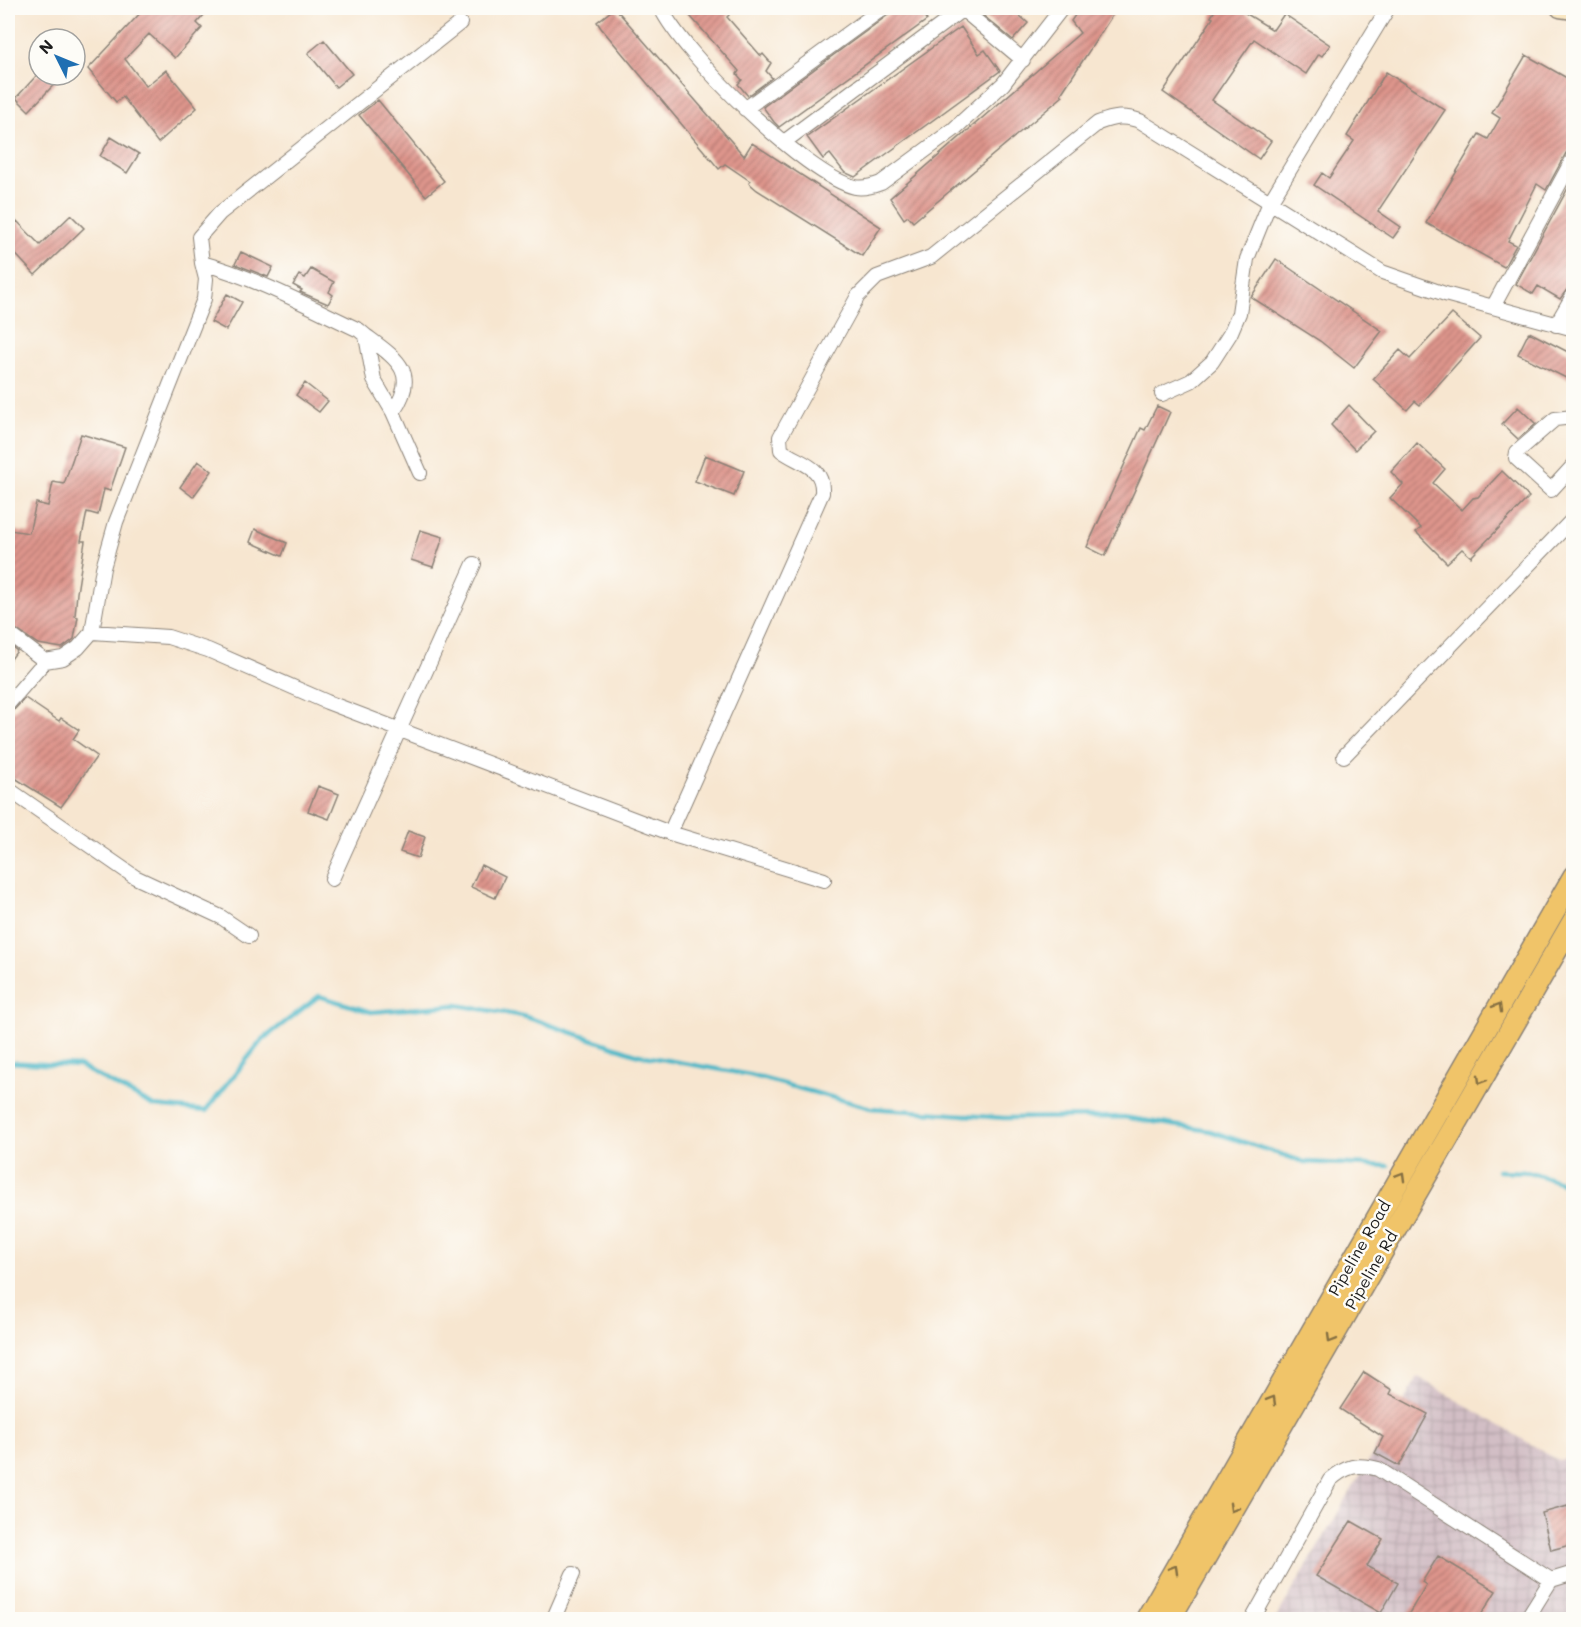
<svg xmlns="http://www.w3.org/2000/svg" width="1581" height="1627" font-family="Mali,sans-serif">
<defs>
<pattern id="industrial-grid" width="8" height="8" patternUnits="userSpaceOnUse" patternTransform="scale(1.5)"><rect width="8" height="8" fill="#d2bec5"/><path d="M0 4h8M4 0v8" fill="none" stroke="#b4a3a9"/></pattern>
<pattern id="building-hatch" width="6" height="6" patternUnits="userSpaceOnUse" patternTransform="scale(1.5)"><rect width="6" height="6" fill="#de958c"/><path d="M-1 1l2-2M0 6l6-6M5 7l2-2" fill="none" stroke="#b37972"/></pattern>
</defs>
<rect width="100%" height="100%" fill="#fdfcf7"/>
<filter id="ink" filterUnits="userSpaceOnUse"><feTurbulence type="fractalNoise" baseFrequency=".0167" numOctaves="2"/><feDisplacementMap in="SourceGraphic" scale="12" xChannelSelector="R" yChannelSelector="G"/><feConvolveMatrix kernelMatrix="1 2 1 2 8 2 1 2 1" color-interpolation-filters="sRGB"/></filter>
<filter id="wash" filterUnits="userSpaceOnUse"><feTurbulence type="fractalNoise" baseFrequency=".008" numOctaves="4" result="noise"/><feDisplacementMap in="SourceGraphic" scale="24" xChannelSelector="R" yChannelSelector="G"/><feGaussianBlur stdDeviation="1.35" result="paint"/><feColorMatrix in="noise" values="0 0 0 0 0 0 0 0 0 0 0 0 0 0 0 0 0 1.4 0 .05"/><feComposite in="paint" operator="in"/></filter>
<g filter="url(#wash)">
<rect width="100%" height="100%" fill="#f7e6d0"/>
<path fill="url(#industrial-grid)" d="M1418,1377l141,84 14,-4v162l-298,1z"/>
<g fill="none" stroke-linecap="round" stroke-linejoin="round">
<path stroke="#4bb7c7" stroke-width="4.5" d="M8,1062l71,4 75,40 52,5 56,-71 57,-44 52,16 86,-7 66,11 116,39 111,20 121,33 133,10 120,-1 86,14 94,31 84,4
M1498,1171l32,1 44,15"/>
</g>
<g id="blocks">
<path fill="url(#building-hatch)" d="M145,8h65l-13,15 5,5 -27,30 -26,-24 -24,25 21,27 20,-16 31,38 -39,35 -35,-46 -7,5 -28,-33z
M615,8l129,148 8,-13 129,84 -19,29 -105,-66 -8,-7 1,-2 -25,-17 -6,5 -118,-141 -4,-6z
M683,8h39l7,7 -2,2 34,39 2,-2 8,9 -5,8 6,7 -24,18 -10,-12 4,-4 -5,-6 2,-3z
M895,8h23l9,12 -148,107 -5,-5 -11,-15 125,-92z
M974,8h37l17,15 -15,17z
M1080,8h37l-56,86 2,2 -150,126 -5,-6 -4,3 -14,-21 190,-165 -9,-12z
M1216,8h21l36,22 11,-16 46,31 -8,11 -3,-2 -13,20 -52,-35 -42,61 59,41 -12,18 -96,-67 50,-74 -2,-1z
M961,27l18,27 6,-4 15,21 -145,106 -11,-5 -14,-18 -7,5 -16,-22z
M324,40l28,34 -16,13 -28,-34z
M1526,55l48,27v66l-8,5 -20,37 -9,-6 -29,57 8,4 -12,22 -78,-44 53,-89 9,5 12,-21 -8,-5z
M1386,72l59,38 -67,101 23,16 -8,11 -79,-53 8,-12 7,5 25,-37 -7,-5z
M37,75h26l-34,36 -13,-13z
M378,100l66,81 -18,15 -67,-81z
M111,137l28,17 -12,19 -27,-17z
M1574,177v103l-14,19 -22,-13 -5,8 -17,-10z
M71,215l13,13 -49,47 -27,-29v-16l9,-9 23,24z
M241,252l32,15 -5,10 -33,-13z
M1276,259l106,72 -28,37 -34,-27 -69,-44z
M311,269l23,13 -5,10 4,3 -5,9 -28,-12 2,-2 -9,-5 6,-10 6,3z
M227,294l15,8 -16,28 -15,-8z
M1452,314l28,24 -60,67 -5,-4 -8,9 -34,-31 27,-29 10,9z
M1529,332l45,23v27l-56,-28z
M305,383l23,18 -9,11 -23,-17z
M1349,405l25,26 -19,19 -24,-25z
M1157,406l13,6 -65,144 -18,-9 54,-119 4,2z
M1518,407l18,17 -18,15 -16,-15z
M81,434l44,13 -15,44 -6,-2 -6,26 -11,-3 -6,29h4l-8,52 -2,23 3,1 -4,22 -12,9 -24,-4 -30,-20v-80l2,-14 19,3 7,-30 12,3 5,-24 11,2z
M1417,443l28,26 -12,14 29,27 11,-12 5,-1 24,-26 27,26 -58,60 -9,-8 -15,14 -31,-31 5,-4 -31,-30 13,-14 -12,-12z
M705,455l39,16 -10,25 -39,-15z
M198,461l14,10 -19,26 -13,-10z
M255,529l32,14 -5,13 -32,-14z
M420,530l23,7 -10,30 -22,-7z
M8,644l9,7 -9,12z
M25,698l34,23 2,-3 18,12 -6,9 24,17 -36,51 -46,-29 -3,3 -4,-1v-67l6,-3z
M318,786l21,8 -10,25 -21,-8z
M408,831l17,6 -7,21 -18,-6z
M481,865l24,12 -10,21 -24,-11z
M1364,1372l28,18 -2,4 38,20 -29,52 -24,-13 8,-16 -43,-28z
M1568,1506l6,24v14l-23,6 -9,-37z
M1351,1521l32,18 -16,27 31,17 -17,30 -65,-37z
M1438,1556l58,35 -18,29h-73l21,-35 -4,-3z"/>
</g>
</g>
<g filter="url(#ink)">
<use href="#blocks" fill-opacity="0" stroke="#8a8176" stroke-width="1.5"/>
<g fill="none" stroke-linecap="round" stroke-linejoin="round">
<g stroke="#8a8176" stroke-width="16">
<path id="street" d="M661,8c21,45 145,168 194,179 9,2 18,-1 26,-4l72,-53 50,-46 59,-76
M961,8l62,52
M745,109l138,-101
M784,142l179,-133
M202,263l-3,-26 21,-24 240,-190
M1493,307l81,-150
M1556,325l18,-31
M366,336c31,23 54,37 27,76
M1162,394l29,-13 21,-19 18,-28 9,-21 8,-54 23,-57 118,-194
M1574,417l-19,2 -38,33 -1,6 35,32 23,-25
M92,632l76,5 40,13 119,52 343,131 154,47
M8,633l37,28 18,-3 15,-10 14,-16 11,-64 13,-46 88,-223 2,-20 -4,-16c54,15 106,43 157,67l7,6 8,44 19,32 27,61
M8,704l37,-43
M1344,756l230,-238
M8,789l127,88 86,40 28,19
M670,833l152,-340c2,-28 -23,-29 -41,-43l-1,-13 78,-141 19,-19 54,-20 167,-134c16,-6 26,-8 42,-2l242,151 63,22 129,35
M332,879l142,-315
M1551,1580l23,-7
M553,1620l20,-46
M1252,1620l78,-140c16,-14 27,-17 48,-11l173,111 -25,40"/>
</g>
<g stroke="#8a8176" stroke-width="21">
<path id="secondary" d="M1560,8l14,2"/>
</g>
<g stroke="#8a8176" stroke-width="24">
<path id="primary" d="M1146,1620l428,-744
M1169,1620l405,-700"/>
</g>
<use href="#street" stroke="#fff" stroke-width="14"/>
<use href="#secondary" stroke="#f9e7c3" stroke-width="18"/>
<use href="#primary" stroke="#f0c469" stroke-width="21"/>
</g>
<defs><path id="oneway-chevron" d="M-2-3.5L2.5 0L-2 3.5" fill="none" stroke-width="1.6" stroke-linecap="round" stroke-linejoin="round" transform="scale(1.5)"/></defs>
<g stroke="#867042">
<use href="#oneway-chevron" transform="translate(1498 1007) rotate(-60)"/>
<use href="#oneway-chevron" transform="translate(1481 1080) rotate(120)"/>
<use href="#oneway-chevron" transform="translate(1401 1176) rotate(-60)"/>
<use href="#oneway-chevron" transform="translate(1331 1339) rotate(120)"/>
<use href="#oneway-chevron" transform="translate(1272 1400) rotate(-60)"/>
<use href="#oneway-chevron" transform="translate(1233 1508) rotate(120)"/>
<use href="#oneway-chevron" transform="translate(1174 1569) rotate(-60)"/>
</g>
</g>
<g text-anchor="middle" stroke-width="5" stroke-linejoin="round" paint-order="stroke">
<g font-size="16" fill="#1c1c1c" stroke="#fdfcf7">
<text transform="translate(1359 1248) rotate(-60)" y="6">Pipeline Road</text>
<text transform="translate(1371 1270) rotate(-60)" y="6">Pipeline Rd</text>
</g>
</g>
<rect width="1581" height="1627" fill="none" stroke="#fdfcf7" stroke-width="30"/>
<g transform="translate(57 57) rotate(313)"><circle r="28" fill="#fdfcf7" stroke="#a3a29f" stroke-width="1.5"/>
<path d="M0-4.5L10 22L0 15L-10 22Z" fill="#1f6fb2"/>
<text y="-9" font-size="16" font-weight="bold" text-anchor="middle" fill="#1c1c1c">N</text>
</g>
</svg>
